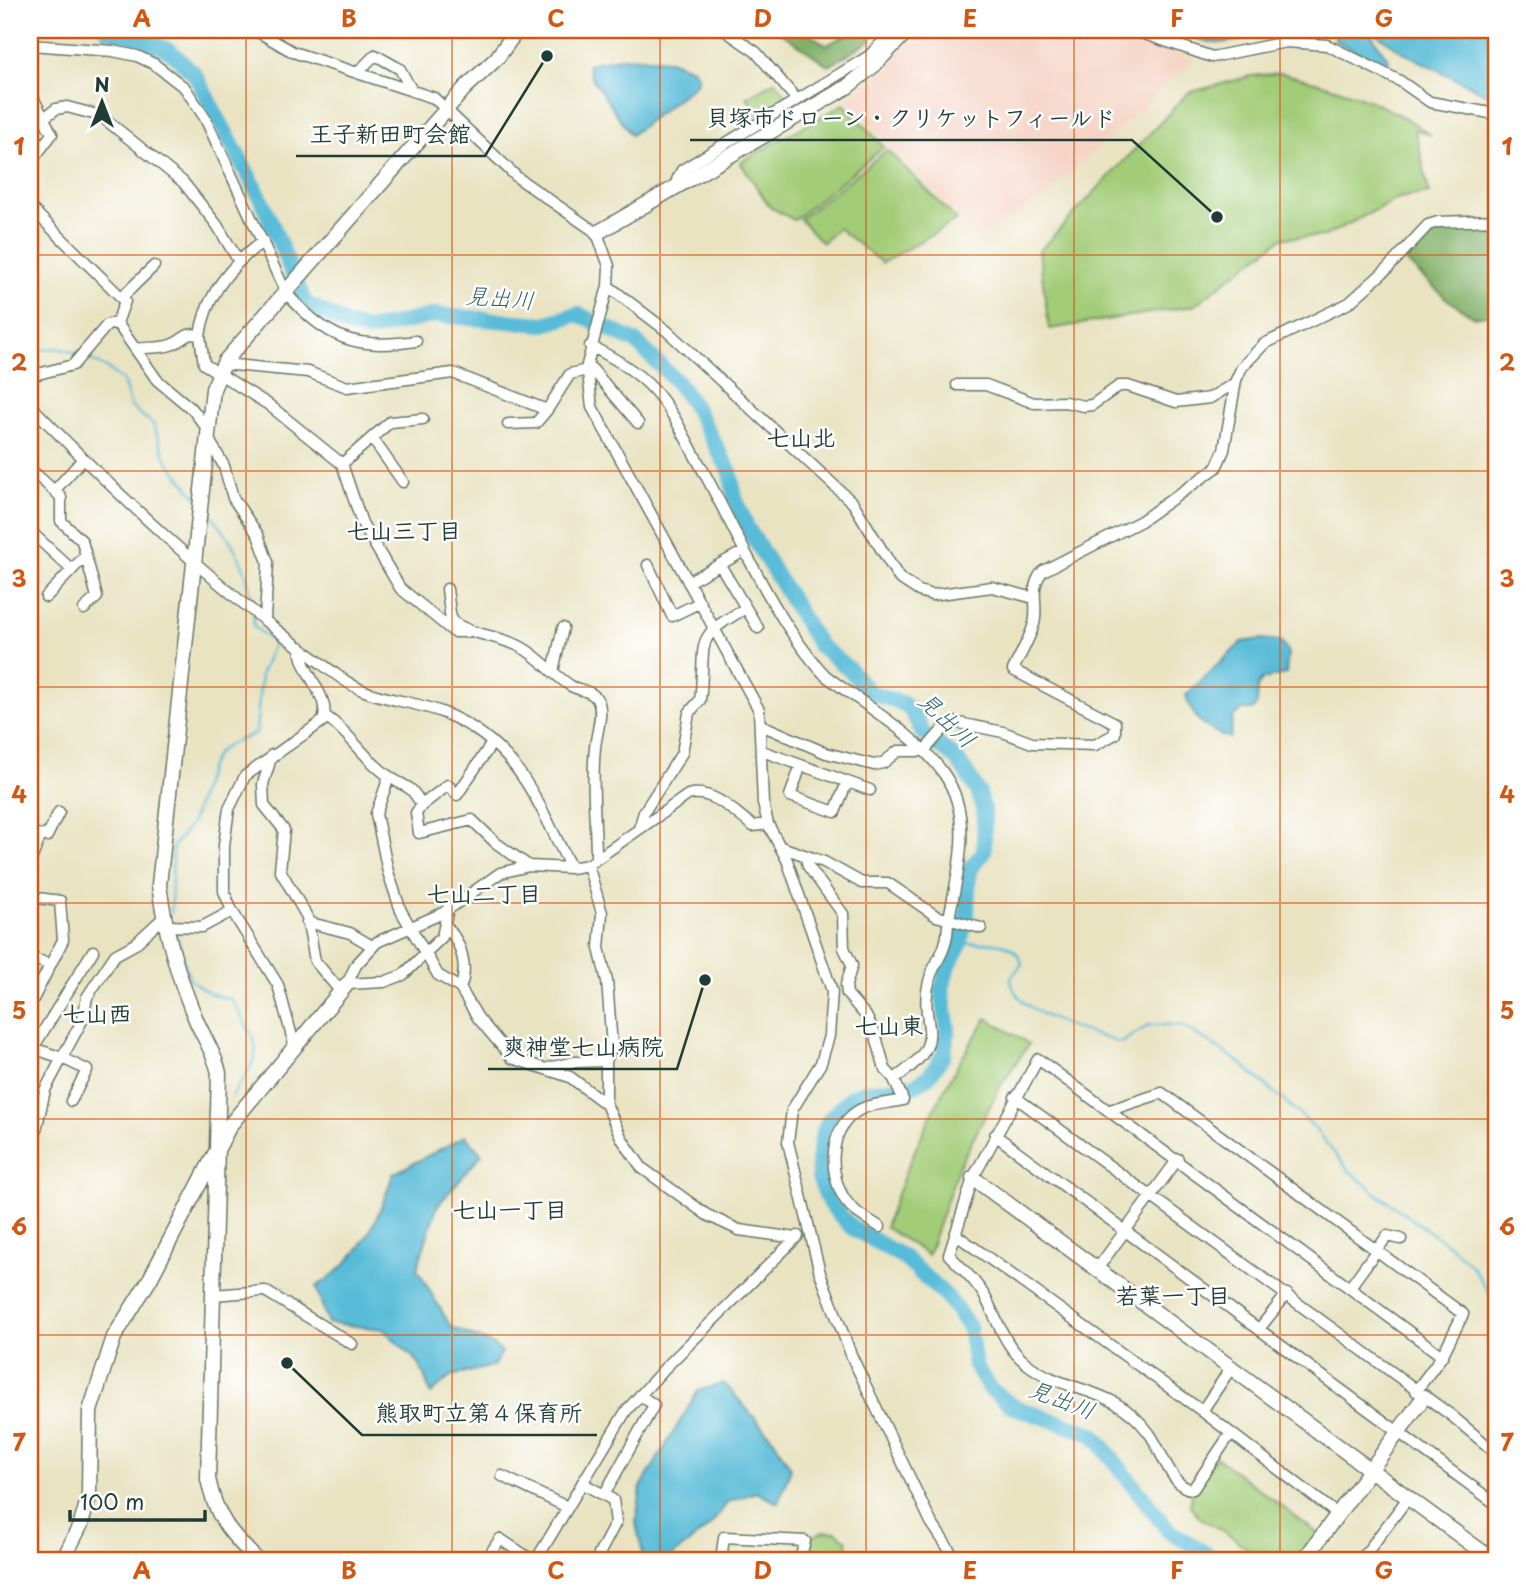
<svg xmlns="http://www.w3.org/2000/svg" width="1526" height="1590" font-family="'Playpen Sans','Klee One',sans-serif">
<rect width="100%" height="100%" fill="#fff"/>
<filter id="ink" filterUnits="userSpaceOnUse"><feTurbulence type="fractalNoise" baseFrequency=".0143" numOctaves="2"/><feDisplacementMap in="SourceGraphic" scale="14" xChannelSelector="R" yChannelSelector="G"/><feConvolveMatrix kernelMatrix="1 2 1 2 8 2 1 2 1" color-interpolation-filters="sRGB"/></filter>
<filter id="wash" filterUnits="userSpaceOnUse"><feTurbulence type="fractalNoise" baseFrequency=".00686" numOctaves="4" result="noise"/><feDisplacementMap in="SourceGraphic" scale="28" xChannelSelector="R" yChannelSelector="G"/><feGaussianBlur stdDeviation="1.57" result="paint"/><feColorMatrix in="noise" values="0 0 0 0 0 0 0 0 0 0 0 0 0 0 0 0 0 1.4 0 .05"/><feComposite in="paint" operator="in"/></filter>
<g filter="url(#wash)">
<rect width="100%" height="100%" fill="#e9e3c2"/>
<path fill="#f5d2c3" d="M920,30h196l78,29 -149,138 -67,41 -131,-137 32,-26z"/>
<path fill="#a2cc77" stroke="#608456" stroke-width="2" d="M1281,73c52,12 107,30 150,62l-16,-6 14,64 -30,5 -74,38 -43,2 -89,68 -144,23 -10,-78 149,-158 63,-17z
M775,81l15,19 -30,19 -13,-22z
M844,104l40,43 -90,73 -24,-13 -30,-45z
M887,150l70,70 -75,43 -44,-35 -16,15 -22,-24z
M987,1018l42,26 -28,41 -43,83 -30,87 -43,-28c26,-76 58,-143 102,-209z
M1216,1457l105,79 -17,24h-43l-27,-22 -35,-21 -9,-11 3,-17z
M823,1531l13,1 11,8 1,20h-42l6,-23z"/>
<path fill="#81b068" stroke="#50764e" stroke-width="2" d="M777,30h26l24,15 19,-10 -2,-5h22l5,10 -42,26z
M1496,226v88l-22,3 -26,-17 -43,-39 23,-27 24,-7z"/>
<path fill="#59bbd8" stroke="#3c7c86" stroke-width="2" d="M1179,30h93c-40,12 -55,22 -93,0z
M1335,30h33l21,30 -1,8 -53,-27z
M1370,30h126v69l-88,-44z
M626,57l43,3 24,9 5,8 -2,7 -65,51 -41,-60 -2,-11z
M1261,639l18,2 9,10 -2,23 -23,5 -5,6 -1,19 -5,6h-9l-10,6 -3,22c-24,-8 -38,-19 -44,-43l56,-53z
M465,1136l17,18 -45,52 -20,63 34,58 39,16 12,9 -9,14 -42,10 -20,18 -12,-31 -36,-34 -55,-6 -12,-36c46,-29 61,-63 77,-113z
M724,1383l50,57 17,28 -13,35 -22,-11 -28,10 -18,24 -43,34h-23l-8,-37 5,-36 57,-96z"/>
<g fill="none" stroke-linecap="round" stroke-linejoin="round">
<path stroke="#59bbd8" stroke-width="2.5" d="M30,351l29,-3 18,6
M84,356l24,13 15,12 8,26 22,17 13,35 31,39
M206,509c24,26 43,59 46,96
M171,913l2,-67 18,-22 18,-56 8,-15 11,-8 28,-12 5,-59 13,-32 -20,-15 -1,-12
M174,930l16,50 19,13 23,7c29,51 34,46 0,96
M960,944c23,-1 54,-8 62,20l-11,13c-1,37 81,56 110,66l28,-18h33l57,37 73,63 35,44 34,28 69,49 22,20 24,37"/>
<path stroke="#59bbd8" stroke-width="16" d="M107,30l35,8 28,13 24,22 67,126 44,104 43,22 21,5 66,-15 109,9 34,-10 58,28 41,40 19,27 34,63 5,26 12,29 72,118 30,24 20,23 33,11 9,7 12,23 35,27 21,33 5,20v38l-15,20 -2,43 -7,30 -13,25 -5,20 6,41 -5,26 -14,20 -15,10 -50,6 -13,5 -21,22 -7,13 -5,29 1,17 11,26 21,23 52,30 44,40 22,30 6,39 15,23 24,18 79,27 75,96 48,30"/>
</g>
</g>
<g filter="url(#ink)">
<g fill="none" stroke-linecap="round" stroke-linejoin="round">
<g stroke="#676" stroke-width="13">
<path id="minor" d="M255,30l38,22 141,46 84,80 79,55 12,33 -1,20 -21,79 5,42 167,303 4,93 5,21 19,36 45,131 -3,45 -8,27 -29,47 -4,32 32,131 32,84 79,165 25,38
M724,30l32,22 41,48 72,-44 25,-26
M1133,30l79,27 74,-15 41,3 73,36 30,21 60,11 6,4
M30,45l83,6 24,5 17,8 31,24 20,30 81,175c42,46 68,57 130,48
M358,72l17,-17 25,14 12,22
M30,92l22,42 -22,29
M45,117l11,-8 11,-2 34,9 82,66 34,43 21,35
M678,188l-1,-8 5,-10 115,-70
M30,207l95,94 -8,22 -10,2 -34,40 -43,11
M608,286l59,45 186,172 46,75 20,13 13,4 60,-8 42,11
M121,298l33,-32
M117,323l40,57 36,30 16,21
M200,336c5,-41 31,-71 63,-95
M590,346c23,11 44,23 62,42 21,22 33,50 48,77 36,65 75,158 126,211 37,28 92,60 118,98 30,43 14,98 5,144 -2,9 -1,18 -4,26 -3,12 -12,22 -15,34 -15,50 25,60 -36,101
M136,349c11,-2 27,0 37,-5 11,-4 14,-14 27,-8l4,28 65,41 73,59 20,59 38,65 54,44h13
M223,364l85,8 39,15 106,-14 94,37 23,-36 22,-5 46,54
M957,385h29l48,18 31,-1 19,4 8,-1 27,-19h9l48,16 34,-4 25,-15
M30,405c89,91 181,178 284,253 15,11 31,25 48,32 26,11 56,12 82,23 75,31 93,89 127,155
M508,424l28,-1 11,-13
M208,438l16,28 9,32 25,37 10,27 -3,58
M372,438l31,44
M342,464l48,-42 33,-3
M30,469l31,28v24l21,20 15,56 -13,12
M55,490l28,-31
M30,531l42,39
M648,565l24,51 27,-13
M720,565l38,63
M688,582l49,-27
M447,589l4,32c22,15 47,14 70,26 19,10 32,28 50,39 9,5 22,4 27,15 6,12 -2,33 -3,47 -4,36 1,74 1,111
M46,597l40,-42
M553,671l10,-43
M325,716c25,16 40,45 65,61 20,14 17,4 32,28l26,-20 9,10 35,-52
M761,725l65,28 48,12 9,-2 15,-12h26l21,-24 9,-5 49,10 29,11 63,2 20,-11v-11l-102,-53c7,-15 16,-30 21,-46 5,-20 -6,-36 9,-53l98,-50 75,-53 8,-18 12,-70 6,-13 22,-23 85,-41 38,-34 41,-44 10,-3 58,-2
M762,751l108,39
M272,755l-9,29 1,21 20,25 -4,40 27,47 8,44 26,31
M801,765l-11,31 45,16 12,-30
M389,777l-13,37 12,58 13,39 37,64 22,13 18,30 34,40 58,19 36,27
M422,805l-6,8 3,20 53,-13 24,23 33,23
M639,829l5,-17 38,-59 7,-40 11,-13 1,-8c4,-56 -6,-54 45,-84
M30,833l17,3 12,-24
M781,847l43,15 38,21h26l48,33 45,12
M806,858l2,8 35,48 1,34 8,17 -6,20 1,9 19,22 9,17 10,36 9,10 9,21c-15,4 -34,3 -47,12 -28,19 -28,64 -10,89 8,12 22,18 34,26
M30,862l11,-27
M588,865l14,48 -3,35 8,33 5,65 -6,15v43l16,35 20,29 65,47 32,15 57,8
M30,897l30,4 3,39 -33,65
M307,922l43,11 22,13
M166,926l36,1 30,-16
M447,927c14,16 22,40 13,61
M30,957l20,8
M347,984l9,-19 21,-23 66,-29 57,-40 29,-7 42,2 17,-3 100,-70c24,-7 46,17 65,31l15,-2
M347,984l37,-2 19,-7 39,-38 6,-29
M30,1047l32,11 21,-39 4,-22 28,-42 20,-11 28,-26
M295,1048l-17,-63 -46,-74 -8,-20v-46l5,-36 16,-33 78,-55c9,-24 -23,-49 -23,-74
M31,1051l62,-100
M548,1068l27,-6 31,-1
M1015,1097l437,319 44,37
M1110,1110l52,-17 301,221 -21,42 -26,35
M995,1135l501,369
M30,1157l15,-67 17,-32 25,12 -16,31
M955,1234l247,177 135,103
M1097,1269l81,-110
M1350,1287l37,-51 14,3
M213,1295l52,-4 87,53
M1259,1329l28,-35
M1202,1411l29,-43
M1231,1433l-38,56c-21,1 -32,-41 -44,-56 -36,-49 -83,-38 -123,-70 -22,-17 -29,-45 -42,-68 -9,-15 -23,-28 -35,-40l24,-77 65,-119 404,297
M502,1476l65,31
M582,1483l31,17 3,22 -20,38
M604,1495l50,-90 -14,-10
M486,1560l14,-21 32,21
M536,1560l90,-149 39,-43 133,-132
M721,1560l3,-23 81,4 -5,19
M1361,1560l47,-62"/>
</g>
<g stroke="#676" stroke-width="17">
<path id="tertiary" d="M597,233l250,-146 26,-21 35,-36
M973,1178l520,382
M63,1560l18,-36 8,-28 1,-85 24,-74 36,-58 80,-154 117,-141
M257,1560c-27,-27 -41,-42 -49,-81l11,-406c-4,-19 -14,-33 -22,-51 -18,-42 -32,-92 -38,-137l54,-496 12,-28 240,-273 32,-30 20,-28
M1304,1560l120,-163"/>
</g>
<use href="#minor" stroke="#fff" stroke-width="10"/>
<use href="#tertiary" stroke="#fff" stroke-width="14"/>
</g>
</g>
<path fill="none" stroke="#d45610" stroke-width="2" stroke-opacity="0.55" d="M246,30v1530M452,30v1530M660,30v1530M866,30v1530M1074,30v1530M1280,30v1530M30,255h1466M30,471h1466M30,687h1466M30,903h1466M30,1119h1466M30,1335h1466"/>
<g text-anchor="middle" stroke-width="5" stroke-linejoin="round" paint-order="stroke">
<g font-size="23" font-style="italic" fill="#306365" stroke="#fff">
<text transform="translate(500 298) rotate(5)" y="8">見出川</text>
<text transform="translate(947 720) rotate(44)" y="8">見出川</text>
<text transform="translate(1062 1400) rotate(21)" y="8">見出川</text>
</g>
<g font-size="23" font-weight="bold" fill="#1f3d34" stroke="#fff">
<text x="801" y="446">七山北</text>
<text x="404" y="539">七山三丁目</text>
<text x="484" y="902">七山二丁目</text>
<text x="97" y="1022">七山西</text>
<text x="889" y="1034">七山東</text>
<text x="510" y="1218">七山一丁目</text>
<text x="1173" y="1304">若葉一丁目</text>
</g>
</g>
<path fill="none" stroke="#1f3d34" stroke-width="2.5" d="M1217 217L1132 140H690M547 56L485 156H296M705 980L677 1069H488M287 1363L362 1435H597"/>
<g fill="#1f3d34" stroke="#fff" stroke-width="2.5">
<circle cx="1217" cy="217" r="7"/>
<circle cx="547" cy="56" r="7"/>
<circle cx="705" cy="980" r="7"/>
<circle cx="287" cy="1363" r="7"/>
</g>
<g font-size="23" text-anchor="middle" font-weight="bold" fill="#1f3d34" stroke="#fff" stroke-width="5" stroke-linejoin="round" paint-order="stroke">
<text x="911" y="126">貝塚市ドローン・クリケットフィールド</text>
<text x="390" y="142">王子新田町会館</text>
<text x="583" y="1055">爽神堂七山病院</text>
<text x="479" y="1421">熊取町立第４保育所</text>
</g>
<rect width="1526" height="1590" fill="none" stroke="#fff" stroke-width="77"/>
<g transform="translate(102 102)" stroke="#ffffff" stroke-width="5" paint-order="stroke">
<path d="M0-5L12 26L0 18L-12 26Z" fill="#1f3d34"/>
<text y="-10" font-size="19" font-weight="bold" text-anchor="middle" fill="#1f3d34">N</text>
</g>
<path d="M70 1510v10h135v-10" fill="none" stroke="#1f3d34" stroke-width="3.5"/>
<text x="80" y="1510" font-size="21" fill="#1f3d34" stroke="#ffffff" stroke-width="5" paint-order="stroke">100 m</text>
<rect x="38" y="38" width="1450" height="1514" fill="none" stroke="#d45610" stroke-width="2.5"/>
<g font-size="23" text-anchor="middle" font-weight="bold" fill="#d45610">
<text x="142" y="27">A</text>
<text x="349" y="27">B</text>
<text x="556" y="27">C</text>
<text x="763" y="27">D</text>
<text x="970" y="27">E</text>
<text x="1177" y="27">F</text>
<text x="1384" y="27">G</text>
<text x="19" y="155">1</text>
<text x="1507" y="155">1</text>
<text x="19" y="371">2</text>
<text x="1507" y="371">2</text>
<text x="19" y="587">3</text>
<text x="1507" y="587">3</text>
<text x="19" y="803">4</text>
<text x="1507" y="803">4</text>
<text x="19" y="1019">5</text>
<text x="1507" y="1019">5</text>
<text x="19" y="1235">6</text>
<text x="1507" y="1235">6</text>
<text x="19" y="1451">7</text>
<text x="1507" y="1451">7</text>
<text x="142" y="1579">A</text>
<text x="349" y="1579">B</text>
<text x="556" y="1579">C</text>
<text x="763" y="1579">D</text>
<text x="970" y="1579">E</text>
<text x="1177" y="1579">F</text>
<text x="1384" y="1579">G</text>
</g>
</svg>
